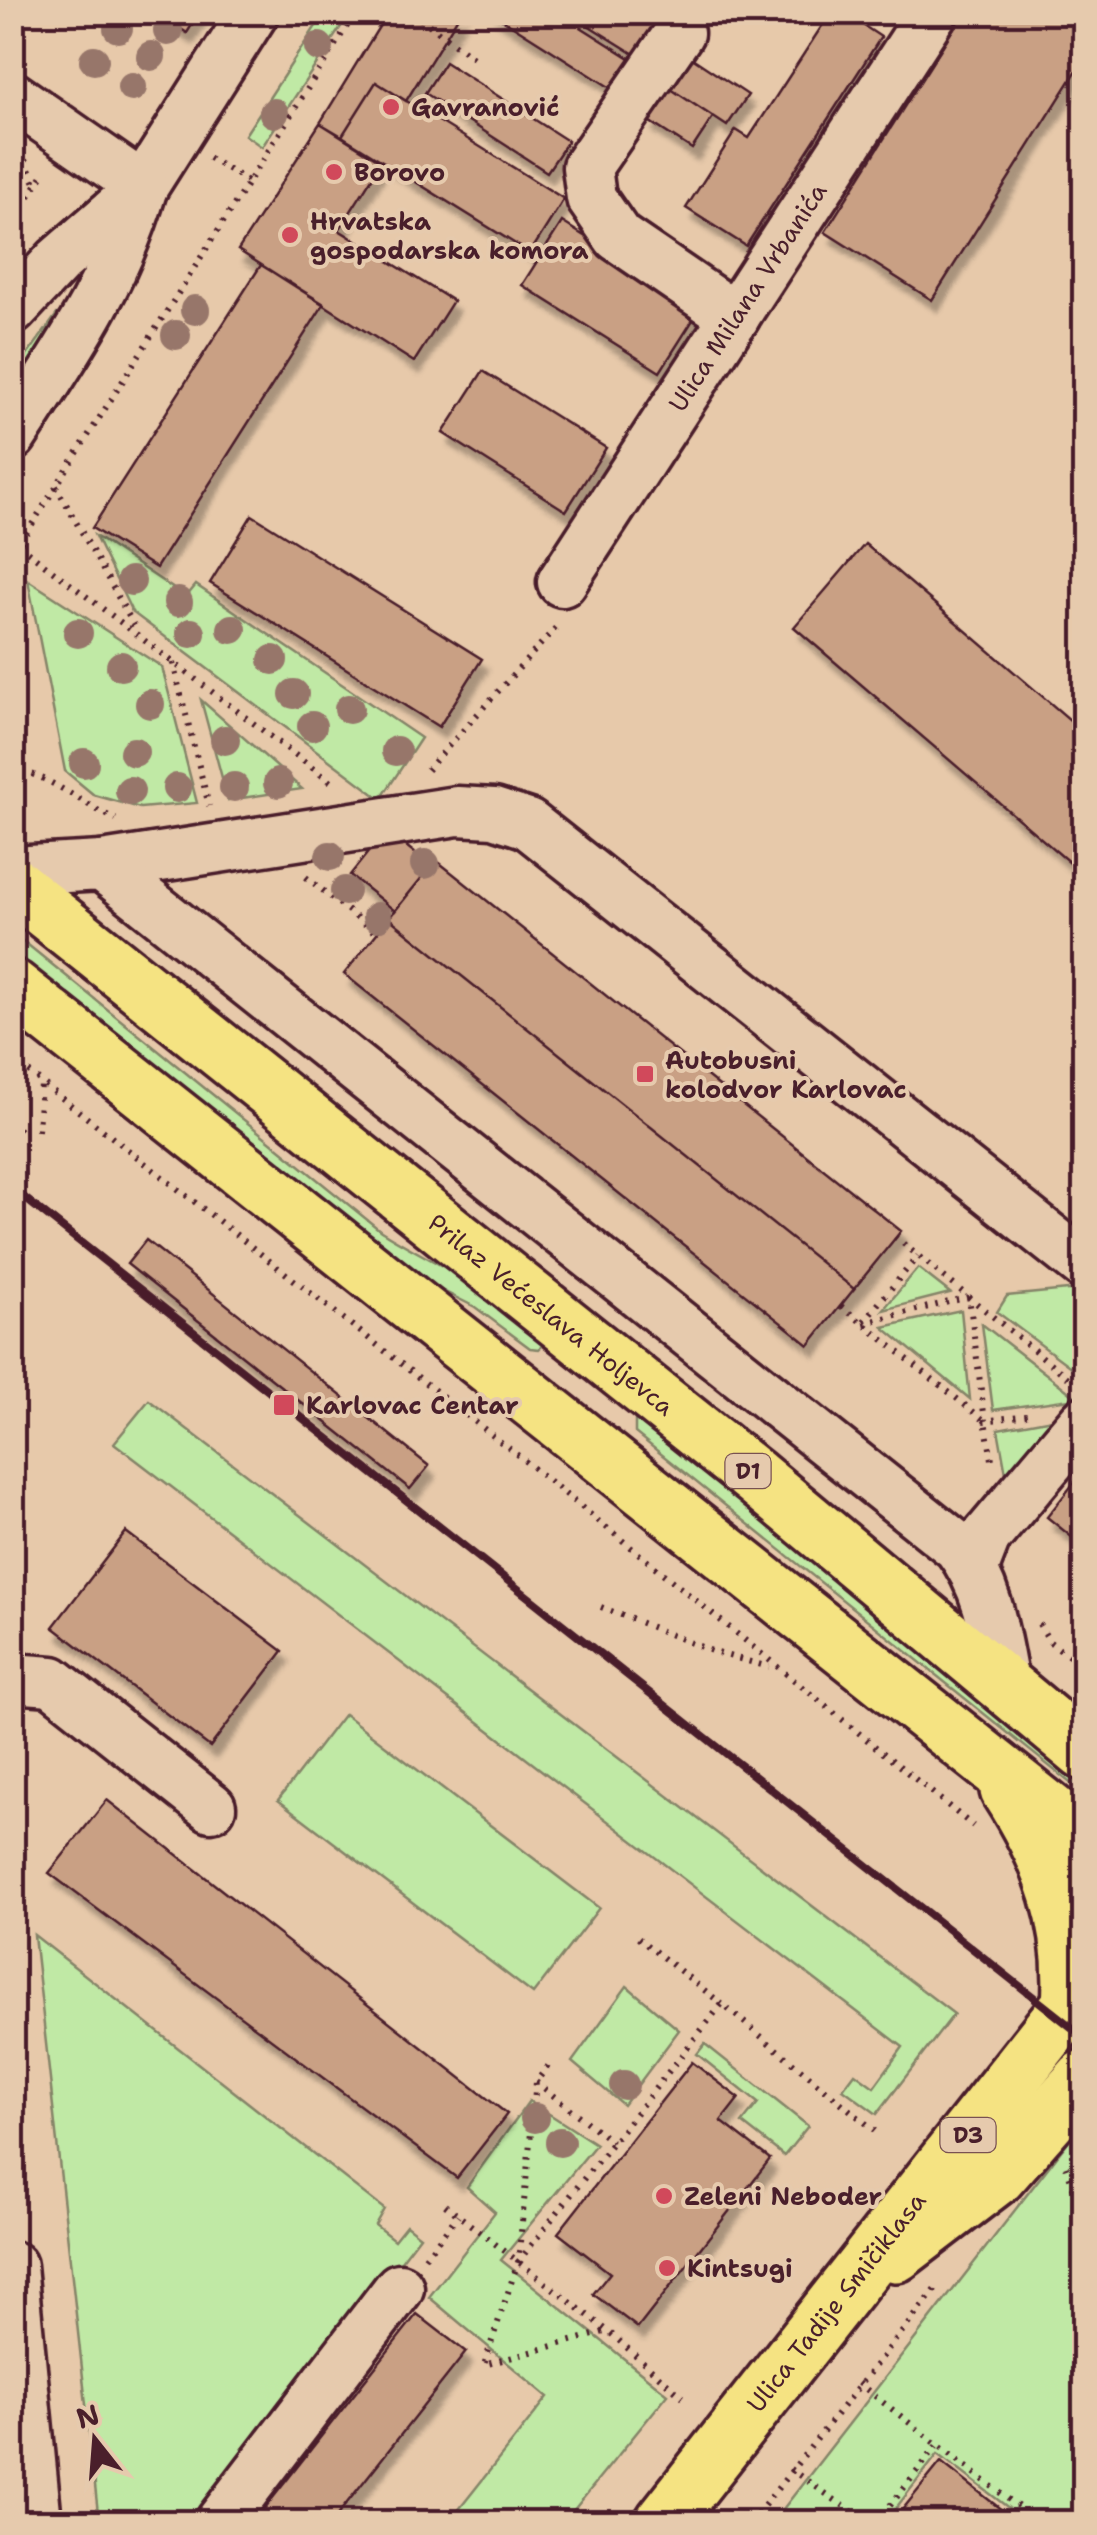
<svg xmlns="http://www.w3.org/2000/svg" width="1097" height="2535" font-family="'Shantell Sans',sans-serif">
<defs>
<filter id="shadow"><feDropShadow dx="6" dy="11" stdDeviation="2.5" flood-color="#0004"/></filter>
</defs>
<rect width="100%" height="100%" fill="#e7c9aa"/>
<filter id="ink" filterUnits="userSpaceOnUse"><feTurbulence type="fractalNoise" baseFrequency=".01" numOctaves="2"/><feDisplacementMap in="SourceGraphic" scale="20" xChannelSelector="R" yChannelSelector="G"/><feConvolveMatrix kernelMatrix="1 2 1 2 8 2 1 2 1" color-interpolation-filters="sRGB"/></filter>
<g filter="url(#ink)">
<path fill="#c0e9a5" stroke="#858468" stroke-width="2.5" d="M325,12l25,1 -88,134 -17,-12z
M57,314l7,1 -51,80v-20z
M95,536l91,61 10,-12 225,153 -40,61 -249,-187z
M28,580l134,87 35,136 -57,5 -46,-13 -29,-24z
M201,700l101,89 -74,11z
M12,932l369,299c38,25 148,75 163,113l-5,5 -9,-1 -55,-41 -76,-38 -386,-310z
M918,1268l32,25 -67,17z
M1078,1289l6,2v86l-87,-65 10,-16z
M961,1310l9,89 -87,-72z
M982,1324l95,74 -84,12z
M149,1400l805,614 -77,100 -34,-25 12,-16 19,14 29,-40 -789,-604z
M1074,1415l-65,75 -11,-61z
M640,1418l444,361v15l-449,-361v-12z
M344,1714l255,194 -66,86 -255,-194z
M34,1935l350,274 -9,16 19,15 12,-15 14,11 -217,286h-104z
M627,1986l52,44 -56,75 -51,-43z
M705,2044l103,82 -24,30 -42,-33 16,-20 -61,-49z
M529,2101l67,43 -95,116 167,134 -104,128h-115l99,-125 -119,-100 66,-85 -28,-25z
M1084,2121v401h-57l-89,-68 -53,68h-112z"/>
<path fill="#c9a084" stroke="#4a1f2b" stroke-width="2.5" filter="url(#shadow)" d="M156,12h44l-13,21z
M388,12h73l-55,89 -30,-19 -34,54 -22,-13z
M491,12h66l84,53 -19,30z
M567,12h118l-33,53z
M831,12h12l38,25 -135,209 -60,-38 50,-78 13,8z
M964,12h120v47l-152,241 -107,-68z
M689,56l59,39 -21,31 -59,-39z
M445,62l123,79 -21,31 -122,-79z
M376,82l188,117 -34,54 -188,-117z
M668,87l45,30 -21,32 -45,-29z
M320,123l62,39 -43,68 114,71 -39,61 -176,-112z
M562,222l138,87 -40,63 -138,-87z
M261,265l63,39 -168,264 -64,-40z
M483,371l123,77 -40,63 -123,-78z
M252,515l230,144 -43,68 -229,-144z
M865,544l219,188v143l-290,-248z
M386,830l45,36 -36,45 -45,-36z
M436,860l465,371 -47,58 -465,-371z
M389,918l465,371 -45,56 -465,-371z
M146,1240l283,226 -19,23 -283,-225z
M1084,1470v77l-37,-30z
M126,1532l157,119 -73,96 -157,-120z
M107,1800l400,314 -50,64 -408,-305z
M692,2062l47,36 -18,23 49,38 -132,169 -45,-34 17,-21 -52,-40z
M417,2314l49,38 -134,170h-78z
M941,2462l76,60 -123,-2z"/>
<g fill="none" stroke-linecap="round" stroke-linejoin="round">
<g stroke="#4a1f2b" stroke-width="55">
<g id="minor">
<path d="M679,33l-92,134 4,31 27,39 117,80"/>
<path d="M12,96l131,91"/>
<path d="M12,310l46,-49 85,-74 111,-175"/>
<path d="M12,436c55,-85 102,-151 131,-249"/>
<path id="s1" d="M562,582l371,-570"/>
<path d="M102,866l355,-55 37,2 34,11 556,441"/>
<path d="M12,871l90,-5 856,681c32,42 37,90 47,141"/>
<path d="M974,1568l12,-31 98,-116"/>
<path d="M12,1678l40,3 159,126"/>
<path d="M12,2266l25,256"/>
<path d="M220,2522l179,-234"/>
</g>
</g>
<g stroke="#4a1f2b" stroke-width="62">
<g id="major">
<path id="s2" d="M12,884l743,593 329,275"/>
<path d="M12,987l1072,851"/>
<path d="M1008,1790c44,68 68,135 62,215"/>
<path d="M896,2254l102,-78 86,-98"/>
<path id="s3" d="M663,2522l421,-535"/>
</g>
</g>
<path stroke="#4a1f2b" stroke-width="6" stroke-dasharray="2.5 8" stroke-linecap="butt" d="M412,12l65,49
M12,44l16,10
M209,158l39,23
M25,160l11,25
M12,223l33,-52
M56,486l81,145
M19,545l317,241
M12,547l7,-2 337,-533
M173,663l36,143
M12,769c39,6 68,35 104,50
M427,770l132,-146
M306,877l71,57
M12,1059l508,398 453,369
M12,1120l11,14
M38,1131l3,-47
M895,1237l177,144
M841,1306l144,115 8,44
M864,1321l54,-65
M864,1323l105,-26 16,124 48,-7
M601,1607l113,45 55,15
M1039,1624l11,18 34,25
M638,1938l84,66
M548,2066l-12,16 -18,180 -34,103 124,-34
M536,2082l76,60
M1066,2166l18,51
M445,2205l163,126 75,66
M425,2257l33,-42
M518,2262l204,-258 158,131
M858,2383l180,139
M790,2469l77,53
M751,2522l189,-238
M877,2522l61,-77"/>
<use href="#minor" stroke="#e6caad" stroke-width="48"/>
<use href="#major" stroke="#f5e382" stroke-width="55"/>
<path stroke="#4a1f2b" stroke-width="8" d="M12,1188l1072,849"/>
</g>
<g fill="#97766b">
<circle cx="118" cy="28" r="15"/>
<circle cx="168" cy="31" r="15"/>
<circle cx="319" cy="47" r="15"/>
<circle cx="151" cy="56" r="15"/>
<circle cx="94" cy="60" r="15"/>
<circle cx="132" cy="87" r="15"/>
<circle cx="274" cy="113" r="15"/>
<circle cx="195" cy="310" r="15"/>
<circle cx="176" cy="335" r="15"/>
<circle cx="131" cy="581" r="15"/>
<circle cx="178" cy="602" r="15"/>
<circle cx="232" cy="629" r="15"/>
<circle cx="78" cy="633" r="15"/>
<circle cx="191" cy="633" r="15"/>
<circle cx="273" cy="660" r="15"/>
<circle cx="121" cy="666" r="15"/>
<circle cx="294" cy="694" r="15"/>
<circle cx="150" cy="704" r="15"/>
<circle cx="349" cy="709" r="15"/>
<circle cx="312" cy="726" r="15"/>
<circle cx="225" cy="740" r="15"/>
<circle cx="396" cy="751" r="15"/>
<circle cx="134" cy="752" r="15"/>
<circle cx="84" cy="763" r="15"/>
<circle cx="278" cy="783" r="15"/>
<circle cx="234" cy="787" r="15"/>
<circle cx="177" cy="788" r="15"/>
<circle cx="130" cy="791" r="15"/>
<circle cx="330" cy="856" r="15"/>
<circle cx="425" cy="864" r="15"/>
<circle cx="345" cy="891" r="15"/>
<circle cx="377" cy="917" r="15"/>
<circle cx="624" cy="2085" r="15"/>
<circle cx="535" cy="2118" r="15"/>
<circle cx="560" cy="2142" r="15"/>
</g>
</g>
<g fill="#d1495b" stroke="#e6caad" stroke-width="4">
<circle cx="391" cy="107" r="10"/>
<circle cx="334" cy="172" r="10"/>
<circle cx="290" cy="235" r="10"/>
<rect x="635" y="1064" width="20" height="20" rx="5"/>
<rect x="272" y="1393" width="24" height="24" rx="5"/>
<circle cx="664" cy="2196" r="10"/>
<circle cx="667" cy="2268" r="10"/>
</g>
<g text-anchor="middle" stroke-width="8" stroke-linejoin="round" paint-order="stroke">
<g fill="#e6caad" stroke="#795252" stroke-width="2.5">
<rect x="725.5" y="1454" width="45" height="34" rx="8"/>
<rect x="940.5" y="2118" width="55" height="34" rx="8"/>
</g>
<g font-size="22" font-weight="bold" fill="#4a1f2b">
<text x="748" y="1479">D1</text>
<text x="968" y="2143">D3</text>
</g>
<g font-size="25" font-weight="bold" fill="#4a1f2b" stroke="#e6caad" text-anchor="start">
<text x="411" y="116">Gavranović</text>
<text x="354" y="181">Borovo</text>
<text x="310" y="230">Hrvatska<tspan x="310" dy="29">gospodarska komora</tspan></text>
<text x="665" y="1069">Autobusni<tspan x="665" dy="29">kolodvor Karlovac</tspan></text>
<text x="306" y="1414">Karlovac Centar</text>
<text x="684" y="2205">Zeleni Neboder</text>
<text x="687" y="2277">Kintsugi</text>
</g>
<g font-size="25" fill="#4a1f2b" stroke="#e6caad">
<text dy="9" stroke="none"><textPath href="#s1" startOffset="340">Ulica Milana Vrbanića</textPath></text>
<text dy="9" stroke="none"><textPath href="#s2" startOffset="690">Prilaz Većeslava Holjevca</textPath></text>
<text dy="9" stroke="none"><textPath href="#s3" startOffset="280">Ulica Tadije Smičiklasa</textPath></text>
</g>
</g>
<rect width="1097" height="2535" fill="none" stroke="#e6caad" stroke-width="50"/>
<rect x="25" y="25" width="1047" height="2485" fill="none" stroke="#4a1f2b" stroke-width="4" filter="url(#ink)"/>
<g transform="translate(95 2440) rotate(343)" stroke="#e6caad" stroke-width="8" paint-order="stroke">
<path d="M0-8L18 38L0 25L-18 38Z" fill="#4a1f2b"/>
<text y="-15" font-size="28" font-weight="bold" text-anchor="middle" fill="#4a1f2b">N</text>
</g>
</svg>
